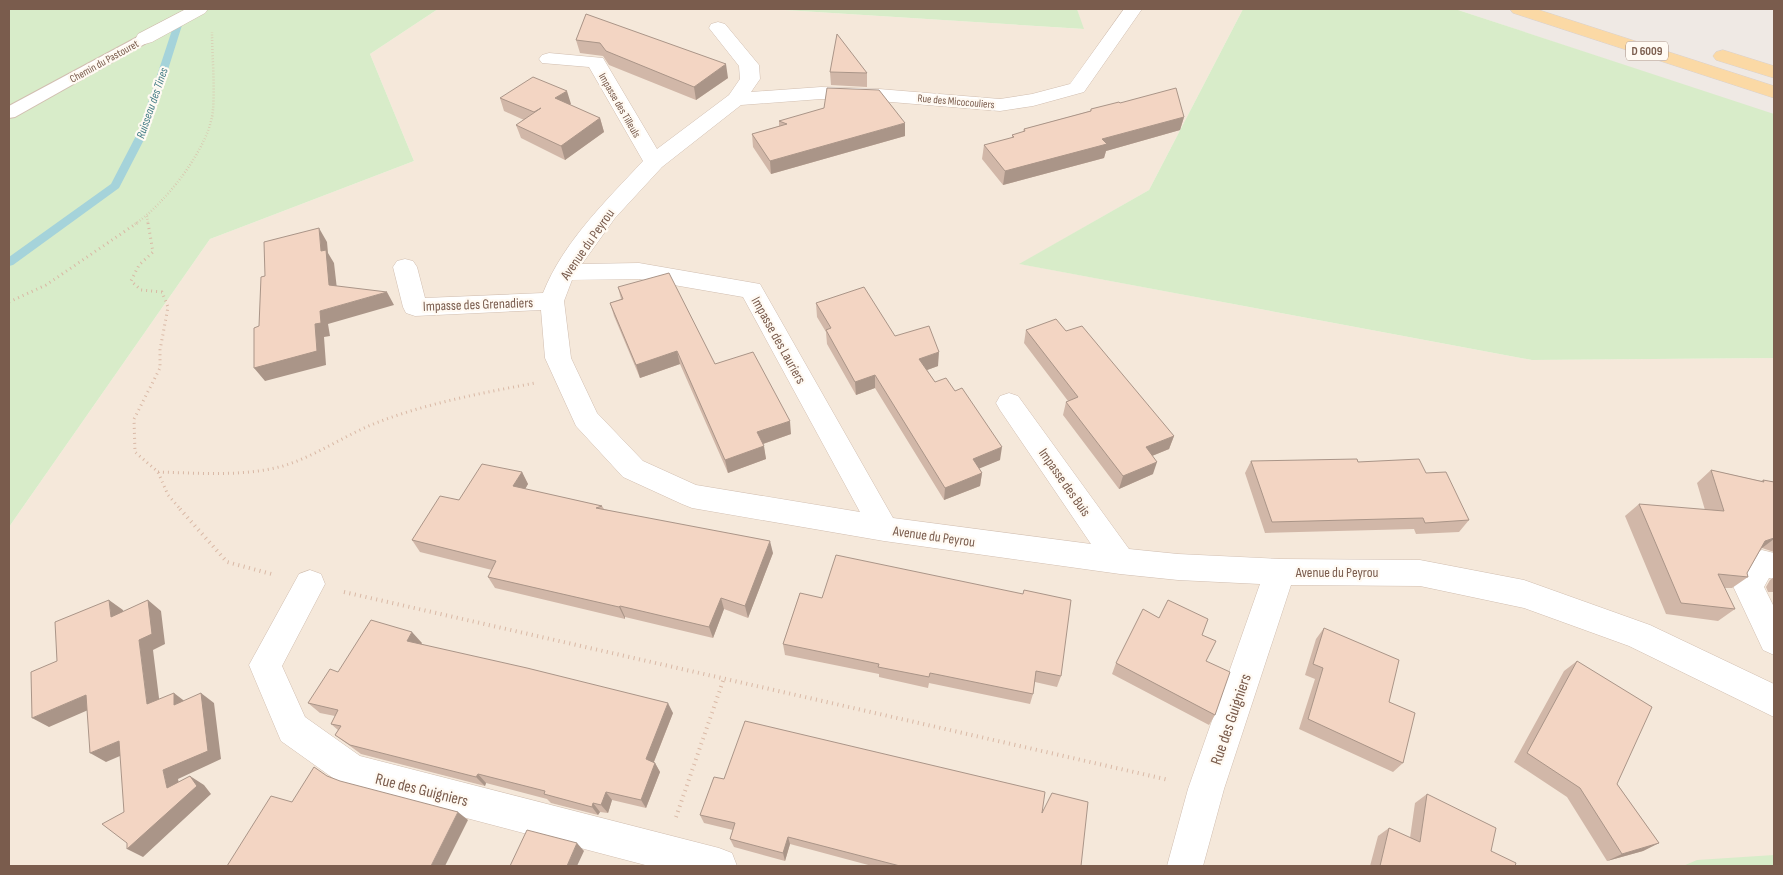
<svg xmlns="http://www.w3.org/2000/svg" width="1783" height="875" font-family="'Sofia Sans Condensed',sans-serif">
<rect width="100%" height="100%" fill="#fdf6ec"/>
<path fill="#f5e8da" d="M438,9h331l314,20 -6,-20h166l-94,181 -129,74 512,96 242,-2v508h-1765v-339l201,-288 204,-78 -44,-107z"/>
<path fill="#efe9e4" d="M1455,9h319v106z"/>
<path fill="#d8ecc9" d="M9,9h429l-68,45 44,107 -204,78 -201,288z
M769,9h308l7,20z
M1243,9h212l319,105v244l-242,2 -513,-96 130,-74z
M1774,855v11h-91l14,-6z"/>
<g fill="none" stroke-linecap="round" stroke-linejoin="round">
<path fill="#a5d3da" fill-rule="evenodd" d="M186,9h8l-11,13 -34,108 -30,58 -106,77 -4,1v-9l102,-73 28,-54 36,-109z"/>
<g stroke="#d1beb0" stroke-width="2">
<path id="service" d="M145,33l5,2 3,3 -3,3 -135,76 -6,1v-12z"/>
</g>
<g stroke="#d1beb0" stroke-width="1">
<path id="minor" d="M186,9h22l-3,4 -53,29 -7,2 -7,-2 -2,-4 2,-4z
M1124,9h18l-58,83 -51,14 -33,5 -121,-10 -58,-2 -80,6 -79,62 -47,51 -33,46 57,-1 121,21 133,234 198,26 -91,-134 -4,-7 4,-7 9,-3 9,3 111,153 49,5 102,5 140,1 104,20 126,45 124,59v33l-145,-71 -105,-38 -104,-22 -129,-1 -67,204 -21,77h-36l21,-77 72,-205 -82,-4 -58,-6 -236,-33 -192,-33 -10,-4 -59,-27 -47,-51 -31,-68 -4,-48 -126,6 -9,-3 -3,-6 -10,-40 4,-6 8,-2 8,2 4,6 8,31 118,-5c20,-51 63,-92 100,-132l-54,-94 -47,-4 -3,-4 3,-4 7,-2 54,5 54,91 72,-54 11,-16 -1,-13 -30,-38 2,-4 7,-2 7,2 34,41 1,14 -9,13 70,-5 58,2 121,10 32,-5 38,-10zM639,279l104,18 117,215 -164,-27 -53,-24 -46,-48 -26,-55 -7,-57 8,-21z
M1762,550l12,3v26l-5,-1 -5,9 10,20v48l-11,-5 -30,-64 18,-32z
M310,570l11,4 4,10 -43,82 23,51 55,39 359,92 13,5 5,13h-88l-297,-78 -12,-5 -59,-42 -32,-76 50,-91z"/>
</g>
<g stroke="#dad1cd" stroke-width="1">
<path id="primary" d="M1510,9h26l238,77v12l-261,-85z
M1723,50l51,16v12l-58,-18 -3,-4 3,-4z"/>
</g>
<path stroke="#d9b8a5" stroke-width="2.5" stroke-dasharray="0.5 2.5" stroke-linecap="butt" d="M147,216l1,8
M135,224c30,-20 76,-78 78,-115 2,-25 -1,-52 -1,-77"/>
<path stroke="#d9b8a5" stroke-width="3" stroke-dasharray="1 4" stroke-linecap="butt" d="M148,223l5,29 -14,13 -8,16 10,9 21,2 6,15 -8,43v18l-26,51 1,33 23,20 10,23 13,15
M9,302l37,-17 91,-62
M158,472c41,1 85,5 125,-6 33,-10 62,-31 93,-43 51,-20 106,-30 159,-40"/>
<path stroke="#d9b8a5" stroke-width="4" stroke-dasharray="1 4.5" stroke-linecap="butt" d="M180,509l47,53 48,13
M344,592l825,188
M676,817l48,-139"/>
<use href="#service" fill="#fff" fill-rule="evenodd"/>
<use href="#minor" fill="#fff" fill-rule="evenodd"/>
<use href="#primary" fill="#fbd9a5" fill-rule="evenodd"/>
</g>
<path fill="#d1b7a8" d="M586,14l142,64 -32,22 -87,-35 -6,-9 -23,-3 -4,-13z
M830,72l37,1v14l-36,-2z
M500,98l71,6 -2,1 31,13 4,14 -39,28 -44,-22 -5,-13 8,-5 -20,-9z
M1120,103l64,14 -4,13 -74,21 -2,7 -101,27 -21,-26 2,-14 28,-7v-3l11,-3 1,-3 66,-18 1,-2z
M779,121l126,15 -134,38 -18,-27 -1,-13 27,-8z
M618,287l97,77 76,70 -28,10 3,15 -38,14 -48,-109 -40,14 -26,-62 -4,-13 11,-4z
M816,303l79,33 43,30 -11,4 8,12 65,78 -21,8 3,5 -2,13 -36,14 -69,-112 -19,7 -29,-51 -1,-12 -9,-15z
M1026,330l40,1 108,105 -5,13 -17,7 1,18 -34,15 -56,-74 3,-13 2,-1 -44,-58z
M1251,461l107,1 68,11 43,47 -10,12 -43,2 -2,-5 -149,4 -20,-60z
M1711,470l50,11 2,-1 11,2v70l-12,-4 -1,1 -14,24 1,4 -16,11h-8l11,21 -17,12 -52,-7 -41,-98 14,-12 66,6 -8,-27z
M522,472l6,12 -3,5 77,17 2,3 169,44 -25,65 -24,-9 -11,29 -88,-21v2l-130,-31 -7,-11 4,-7 -72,-18 -8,-12 47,-40z
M1774,577v15h-6l-2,-5 4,-7z
M800,593l261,83 -4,11 -22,-5 -2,12 -3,10 -101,-21 -1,5 -49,-11v-3l-94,-19 -2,-11z
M1159,618l43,17 13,80 -6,10 -97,-51 4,-11z
M1324,628l65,74 14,61 -10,9 -94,-43 16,-50 -10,-4 11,-36z
M422,643l-1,1 252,69 -19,49 1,1 5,9 -14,36 -34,-8 -4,13 -8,-1 -2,3 -47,-12 -4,-4 -61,-16 -1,3 -124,-32 -26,-19 3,-5 -7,-6 4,-8 -15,-3 -12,-10 30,-31z
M1577,661l40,123 42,59 -16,8 -36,10 -40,-64 -53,-35 50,-91z
M724,779l318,34 39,53h-209l-82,-22 -5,17 -51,-14 -4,-8 3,-9 -29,-7 -4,-8z
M1427,794l64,57 24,15h-145l8,-30 11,-8 21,10 5,-35z"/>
<path fill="#aa9588" d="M726,64l2,14 -32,22 -2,-13z
M567,91l4,13 -12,8 -4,-14z
M1184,117l-4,13 -74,21 -2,7 -101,27 2,-14 97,-32z
M600,118l4,14 -39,28 -4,-14z
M905,123v13l-134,38 -1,-13z
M319,228l8,14 1,11 6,10 4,35 -9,-13 -8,-34z
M387,292l7,13 -66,19 2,12 -6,1 2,28 -61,16 -11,-13 61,-44 5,-13z
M677,351l3,13 -40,14 -4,-13z
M939,352l-1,14 -19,7v-14z
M875,375v13l-19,7 -1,-13z
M790,421l1,13 -31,11 -3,-13z
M1174,436l-5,13 -27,11 4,-13z
M764,446l2,13 -38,14 -3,-13z
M1002,447l-2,13 -29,12 2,-13z
M1157,462l-4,12 -34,15 4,-13z
M522,472l6,12 -8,14 -7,-12z
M982,473l-2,13 -36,14 1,-12z
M1774,538v1l-12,9 -13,5 16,-12z
M770,541l3,12 -25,65 -3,-12z
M721,598l3,11 -11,29 -4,-11z
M109,600l14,10 2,18 -14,-11z
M148,600l13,11 4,33 -12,6 8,64 -14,-10 -8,-64z
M620,606l5,11v2l-6,-12z
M412,632l10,11 -6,9 -9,-11z
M174,693l13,10 -13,2z
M201,693l13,10 7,56 -43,20 4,18 -15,-9 -4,-18z
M86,695l16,9 -53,23 -17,-9z
M668,703l5,10 -22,56 -5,-10z
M119,741l15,9 -28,12 -16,-9z
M655,763l5,9 -14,36 -5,-8z
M478,774l8,9 -1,3 -9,-9z
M190,776l14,9 7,9 -68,63 -16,-8z
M606,792l6,8 -4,13 -7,-8z
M593,803l7,9 -2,3 -6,-8z
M458,812l10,8 -23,46h-14z
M788,837l2,7 -5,17 -2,-8z
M577,843l7,8 -7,15h-10z
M1659,843l-16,8 -36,10 15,-7z"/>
<path fill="#f3d5c3" stroke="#aa9588" d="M586,14l140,50 -32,23 -88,-36 -6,-8 -24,-3z
M837,34l30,39 -37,-1z
M533,77l34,14 -12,7 45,20 -39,28 -45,-21 25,-17 -7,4 -34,-14z
M827,88l52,2 26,33 -135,38 -18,-27 35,-10 -8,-3 45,-13z
M1176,88l8,29 -82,22 5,5 -102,27 -21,-26 30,-8 -2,-2 13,-4 -1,-2 67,-18v-2l28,-7 1,1z
M319,228l2,23 5,-1 3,35 58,7 -67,19 1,12 -6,1 2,27 -63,17v-40l5,-2 2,-49 4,-1 -1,-34z
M669,273l46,91 38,-12 37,69 -33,11 7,14 -39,14 -48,-109 -41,14 -26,-62 13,-4 -5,-12z
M864,287l31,49 34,-10 10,26 -20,7 16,23 11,-4 9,13 7,-3 40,59 -29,12 9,14 -37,15 -70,-113 -20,7 -29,-52 5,-2 -15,-25z
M1056,319l10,12 16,-5 92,110 -28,11 11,15 -34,14 -57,-74 12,-5 -52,-67z
M1357,459l1,3 61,-3 7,14 20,-1 23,48 -44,3 -2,-5 -151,4 -21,-61z
M482,464l40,8 -9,14 89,20 -6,2 174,33 -25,65 -24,-8 -12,29 -89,-21 -1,1 -131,-30 8,-16 -84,-21 28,-44 19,4z
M1711,470l53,12 -1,-2 11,2v56l-9,3 -18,32 1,4 -30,-3 17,35 -54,-6 -42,-99 85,7z
M836,555l187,39 1,-4 47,10 -10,76 -25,-5 -3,23 -103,-21 -1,4 -51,-10 1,-3 -96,-20 17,-51 22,5z
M109,600l2,17 37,-17 4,34 -13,6 8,64 27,-11v12l27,-12 7,58 -45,19 4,18 23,-12 7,10 -70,63v-6l-25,-19 22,-12 -5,-71 -29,12 -4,-58 -54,23 -1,-46 26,-11 -2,-39z
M1168,600l40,19 -6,16 14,6 -10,20 24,11 -15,43 -99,-52 27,-54 16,9z
M371,620l41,12 -5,9 120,27 141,35 -22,56 9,4 -14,37 -35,-8 -5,13 -8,-2 -1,4 -48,-13 1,-3 -67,-17 -2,3 -126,-32 -15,-10 6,-9 -10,-2 7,-14 -30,-7 22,-34 8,3z
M1324,628l75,32 -10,42 26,11 -12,50 -95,-44 15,-51 -10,-4z
M1577,661l75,46 -35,77 42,59 -37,11 -42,-66 -53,-35z
M745,721l300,71 -3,21 10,-20 36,9 -7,64h-181l-112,-29 -5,16 -53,-14 5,-16 -35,-8 14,-38 10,2z
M314,767l13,9 13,5 118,31 -27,54h-204l44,-70 21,6z
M1427,794l69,34 -5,23 25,12 -1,3h-135l9,-38 31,14z
M527,830l50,13 -10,23h-57z"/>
<g text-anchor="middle" stroke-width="4.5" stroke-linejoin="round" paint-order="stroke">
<g font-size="11" fill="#7a5c4d" stroke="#fffaf3">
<text transform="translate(104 61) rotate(-29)" y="4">Chemin du Pastouret</text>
<text transform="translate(956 101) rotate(5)" y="4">Rue des Micocouliers</text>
<text transform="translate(620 105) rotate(60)" y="4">Impasse des Tilleuls</text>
</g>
<rect fill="#fffaf3" stroke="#a28b7f" stroke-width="1" x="1626" y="41.5" width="42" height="19" rx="4"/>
<g font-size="12" font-weight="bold" fill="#7a5c4d">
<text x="1647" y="55">D 6009</text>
</g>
<g font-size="12" font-style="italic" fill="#437c86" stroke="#fffaf3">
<text transform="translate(152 103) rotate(-71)" y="4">Ruisseau des Tines</text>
</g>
<g font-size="14" fill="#7a5c4d" stroke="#fffaf3">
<text transform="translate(587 244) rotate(-55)" y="5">Avenue du Peyrou</text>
<text transform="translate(478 304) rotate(-2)" y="5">Impasse des Grenadiers</text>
<text transform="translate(779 340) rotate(61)" y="5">Impasse des Lauriers</text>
<text transform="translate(1065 482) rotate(55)" y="5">Impasse des Buis</text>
<text transform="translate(934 536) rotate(8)" y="5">Avenue du Peyrou</text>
<text x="1337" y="577">Avenue du Peyrou</text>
</g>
<g font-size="16" fill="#7a5c4d" stroke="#fffaf3">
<text transform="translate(1230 719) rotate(-71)" y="6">Rue des Guigniers</text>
<text transform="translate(422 789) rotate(14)" y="6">Rue des Guigniers</text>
</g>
</g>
<rect width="1783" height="875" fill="none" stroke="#7a5c4d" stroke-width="20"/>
</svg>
